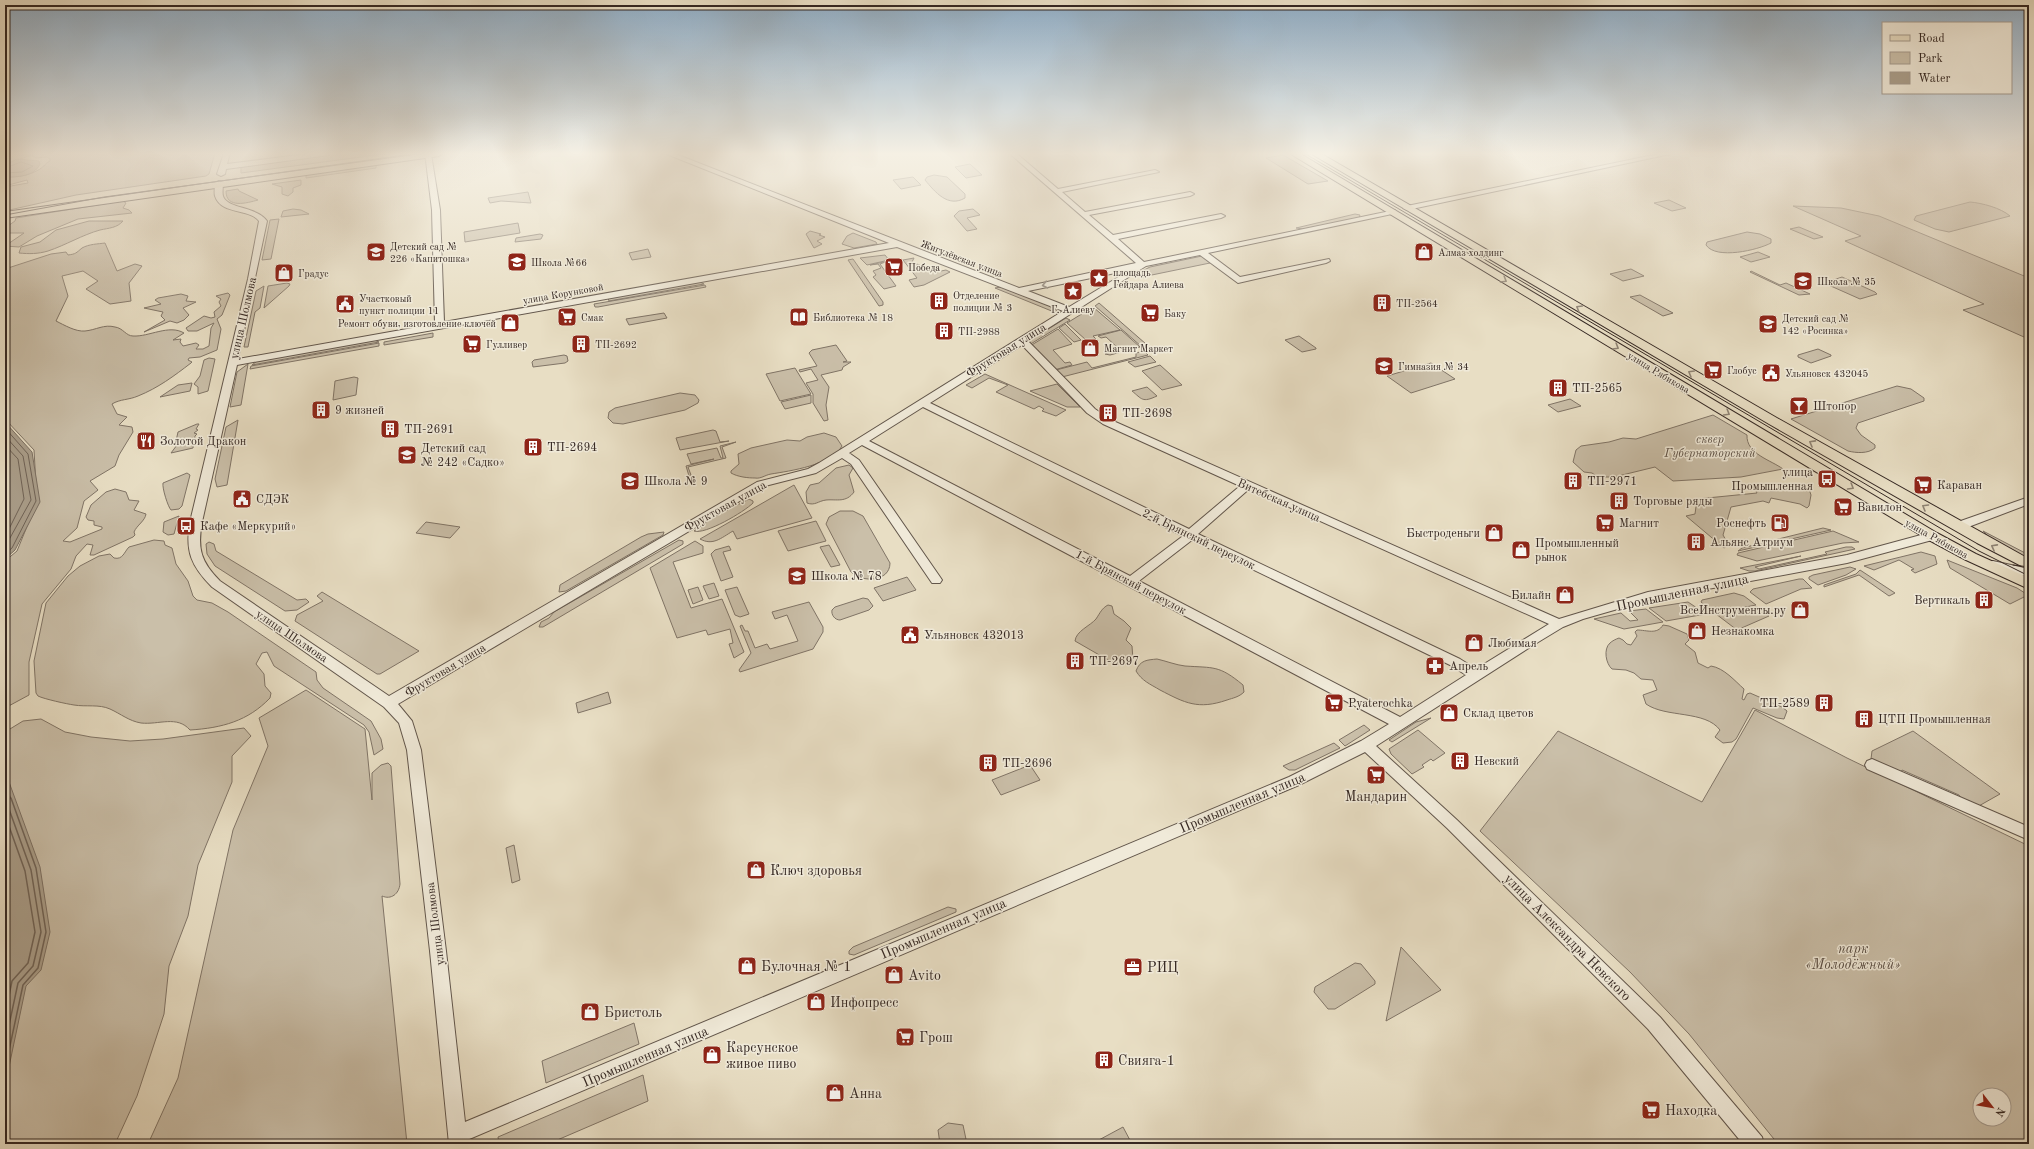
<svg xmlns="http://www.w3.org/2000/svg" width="2034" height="1149" font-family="'Old Standard TT',serif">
<rect width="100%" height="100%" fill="#e8dec4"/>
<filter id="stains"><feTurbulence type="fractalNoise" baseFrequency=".005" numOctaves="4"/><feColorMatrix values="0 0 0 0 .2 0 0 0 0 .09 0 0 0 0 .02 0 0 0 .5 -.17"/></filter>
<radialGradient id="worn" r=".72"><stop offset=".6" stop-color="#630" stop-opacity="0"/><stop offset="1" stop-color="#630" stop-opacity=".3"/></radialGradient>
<path fill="#cabfa9" stroke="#807466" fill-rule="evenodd" d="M14,153h201l-6,21 -3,2 -130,19 -71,16v-24l23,-4 -1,-3 -22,6 2,-2 -2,-1v-6c12,0 24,-1 35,-8 4,-2 5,-6 10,-8v-2l-3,-2 -11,1 -4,-3 -27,9 1,-6z
M339,153h52l-150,20v-6z
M1283,155l45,26 -20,3 -42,-26z
M376,164v4l-70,10v-3z
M970,164l12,11 -16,3 -11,-11z
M934,175l13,2 18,17v4c-17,10 -30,-6 -40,-18l2,-3z
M913,177l8,8 -20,4 -8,-9z
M301,180v5l-8,3v4l-5,4 -6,-2v-7l-10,-3z
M238,189l1,2 19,9c-11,3 -32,9 -32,-9z
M528,192l3,11 -30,-2 -11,2 -2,-5z
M1669,200l17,8 -14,3 -18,-8z
M123,201l3,2 -3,5 6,2 3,3 -54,6 -41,17 -18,11 -14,-1 19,-13h-19l4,-3 -4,-2 10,-7 1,-3z
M1970,202c12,1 31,6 40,14l-61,16 -14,-3 -21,-9 2,-4z
M1793,206l48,2 38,8 150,62v60l-5,-1 -61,-27 21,-6 -139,-63 16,-5z
M293,209l8,1 8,4 -28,3 2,-6z
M973,209l7,6 -13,3 10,11 -10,2 -13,-15 5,-5z
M1355,214l5,1 -1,3 -56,11 -7,-1z
M279,219l-8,40 -9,1 8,-40z
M89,221h34c-6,7 -14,7 -23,9 -18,5 -34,15 -52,21 -10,3 -19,3 -29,2l2,-6 19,-5 16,-12z
M518,223l2,10 -55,9 -1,-10z
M1799,227l24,10 -9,2 -24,-10z
M810,231l11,3 -2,1 6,2 -8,4 5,3 -8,4 -8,-14z
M1747,232l13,2 11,5v4c-13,7 -55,17 -65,2l1,-3z
M853,233l23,9 1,2 -23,4 -12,-4 5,-8z
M540,234l3,1 -2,4 -26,3 1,-4z
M105,243l12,28 18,-7 7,2 -13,17 2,18 -21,3 -24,-15 12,-8 -15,-10 -21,5 6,20 -12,25c8,4 20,11 29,10 11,-1 19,-7 30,-4 8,1 11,9 18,9 16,1 36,-12 51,-3l-11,7 8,-1 -1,3 3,4 13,-3 3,2 -3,4h7l6,-3 2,-18 3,-5 -17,8h-9l-2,-3 18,-12 7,2 4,-1 -1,-5 7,-6 -2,-4 2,-3 -5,-3 12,-3 2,2 -8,20 -5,4 4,10 -4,21 -17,7 -11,1 -1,2 4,2 -1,1c-17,13 -33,25 -53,33 -9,4 -18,3 -26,8l5,10 10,3 -8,8 13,2 1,5 -14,23 -4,11 -25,15 8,9 -14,11 -7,27 -14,13 7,1 32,-13v-2l-8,-2v-4l-6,-1 -2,-3 5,-12 15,-13 9,-3 11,3 3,8 10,1 -5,9 12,4c-1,7 -9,11 -12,18l1,3 -2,2 -39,18h-4l3,-10 -6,-1 -11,12 -5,13 -29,35 -13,58v33l-24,13v-147l12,-10 20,-49 -3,-52 -29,-31v-150l46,-15 15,-2 2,3c8,-1 8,-2 14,-7 7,-4 16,-4 23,-5z
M648,249l3,8 -19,3 -3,-7z
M1758,252l12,5 -19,5 -11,-5z
M885,255l4,5 -22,5 -7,-7z
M1202,256l8,7 -68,14 -4,-4 12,-6z
M914,258l-2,4 24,10 10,-2 4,2 -26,13 -10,2 -5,-7 8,-2 -14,-18z
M853,259l30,43v3l-4,1 -31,-46z
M888,261l-8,3 16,22 -12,3 -11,-12 3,-2 -3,-4 8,-3 -3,-4 -8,1z
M1631,269l13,7 -21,5 -13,-7z
M1751,271l29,14 6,-2 24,11 -11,1 -49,-23z
M1842,277l33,15 2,2 -17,5 -36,-16z
M700,282l4,2 -95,17 -1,-3z
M287,283l3,1 -1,2 -25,22 4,-22z
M705,285l1,2 -108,20h-3l-1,-3z
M264,286l-4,22 -5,4 -7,35h-4l12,-56z
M1001,287l54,21 4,6 -64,-26z
M181,294l7,2 -2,5 10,1 -13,6 6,7 -5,5 -7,3 -7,-2 -26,11 21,-12 -4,-4 2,-4 -19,-4 17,-4 -6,-4 3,-2z
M1640,295l33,18 -10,3 -33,-19z
M1099,303l47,41v1l-4,2 -47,-41z
M1093,307l27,23 -27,6 3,3 -10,1 -19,-17z
M664,313l3,5 -38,7 -3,-6z
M1066,318l4,2 -41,25v-4z
M1065,324l16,16 -7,2 -15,-14z
M1058,329l14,15 -19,6 12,13 5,-1 2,3 -18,5 -24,-24z
M1121,330l19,17 -30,8 -5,-1 14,-5 -13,-12 -5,1 -3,-2z
M433,333v4l-49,8v-3z
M1299,336l17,12v1l-14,3 -17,-12z
M374,340l5,2 -127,23 5,-4z
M379,343v3l-129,23 1,-3z
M836,345l11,16 -4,1h8l-8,5 -1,3 -21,5 8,12 -3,18 2,15 -4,1 -11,-18v-9l-7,-11 12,-3 -7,-11 -11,3 -1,-2 18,-4 -8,-13 3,-3z
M1818,349l13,6v1l-20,7 -13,-6v-2z
M1144,351l4,4 -86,22 -6,-7 31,-8 5,6 44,-11v-4z
M564,355l3,1 1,5 -3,2 -32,4 -1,-5 2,-2z
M1150,356l6,6 -21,5 -7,-5z
M209,358l6,1 -7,32 -10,3v-7l-4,-3 6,-8 4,-16z
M1431,363l24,16 -44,14 -24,-17z
M248,364l-7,41 -11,2 7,-35z
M1160,365l22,20 -20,5 -20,-19z
M795,368l16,26 -31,7 -14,-27z
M985,374l81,36 -10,6 -14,-5 2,-2 -5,-3 -5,3 -38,-17 12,-7 -19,-7 -17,10 -6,-3z
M354,377l4,1 -2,17 -23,5 2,-19z
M192,383l-2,8 -30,6 18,-12z
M1057,384l23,23h-13l-37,-16z
M1897,386l14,3 13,9v3l-66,22 -2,5 5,7 14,10v3c-7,6 -19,5 -27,3l-57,-32z
M1147,387l10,9c-15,7 -15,3 -25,-5z
M680,393l15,2 4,5 -1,3 -13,7 -62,14 -10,-1 -5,-5 1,-6 6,-4z
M811,395v8l-26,6 -4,-7z
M1570,399l11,7 -23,6 -10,-7z
M1713,415l34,20c-1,19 24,25 36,34l-42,8 -68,4 -18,-14 -41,10h-16l-6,-4 -8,-1 -11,-10 3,-12 5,-4 28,-4 14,-4 13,1z
M238,420l-11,65 -10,2 -2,-8 11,-52z
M197,424h2l-3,5 2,1 -4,3 3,1 -2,2 -2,12 -22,5 6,-8 -1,-4 2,-9z
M713,430l3,1 4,11 9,-1 -49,9 -4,-12z
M824,433l12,4 6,9c-10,19 -52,25 -71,28 -6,1 -10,5 -16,4 -7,0 -17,-1 -24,-5v-2l8,-7 -1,-10 13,-6 36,-8 13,1 7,-4z
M736,442l-14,5 4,11 -38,9 3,8 -2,1 -3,-10 28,-7 -23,5 -4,-10 30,-6 4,10h2l-3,-12z
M849,465l4,3 -4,7 5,17c-8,11 -17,7 -28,8 -8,1 -11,6 -19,3l-1,-11 4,-7 9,-2 17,-15z
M187,473l3,2 -8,31 -3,3 -8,1c-3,-3 -9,-22 -8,-27z
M794,485l18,33 -75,21 -4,-8c-12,7 -20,15 -33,8z
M1766,488l4,3 39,-2 2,6 -2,11 -2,2 -7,-4 -29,-6 -2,5 -6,-2 -32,6 -8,28 4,7v4l-3,2 -38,-32 9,-2 2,-15 60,-6 -2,-4z
M749,499l4,2v2c-9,9 -48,32 -59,28l18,-13z
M840,511h13l10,5 27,47c0,19 -28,20 -39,9l-25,-48 3,-7z
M179,516l-5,18 -6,1 -5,-3 1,-10z
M816,521l10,20 -38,10 -10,-20z
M426,522l34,5 -10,11 -34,-5z
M1823,528l8,2 -93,21 4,-3z
M1833,531l26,11 -16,1 -86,18 -20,-6 1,-2z
M1983,531l46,24v4l-37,-19z
M664,532l-1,3 -97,56 -7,1 1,-7 5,-3 76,-45 7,-3z
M154,540l10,1 1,4 7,3 4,16 12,17 5,15 4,4 15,3 16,9 88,60 1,8 6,8 48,33 10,18 2,10 -9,6 -5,-23 -5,-7 -90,-59 -7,-14 -5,1 -6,11 8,10 1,12 6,7 -1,5c-22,23 -48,30 -80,32 -13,-15 -31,-5 -49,-7 -12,-2 -20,-9 -31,-14 -11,-5 -24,-2 -36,-4 -7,-1 -30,-6 -36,-9l-2,-3 -2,-32 12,-58 22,-27 12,-10 19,-10 11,-2 4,4c9,2 10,-6 15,-11z
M679,540l4,1v3l-140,83h-4l2,-5 8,-4 5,-6z
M695,541l8,5v7l-30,9 18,46 31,-9 22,53 -10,6 -5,-14 4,-1 -3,-14 -22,6 -2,-5 -29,8 -27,-70z
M209,542l5,2 2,7 81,49 9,-1 3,3 -12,8 -12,1 -70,-45 -8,-12 -1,-10z
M829,545l11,20 -9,2 -11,-20z
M729,546l2,4 -8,2 10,25 -12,4 -10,-27 4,-4z
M1846,547h6l3,2 -100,22h-6l-9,-3 61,-12 -46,11 4,2 68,-15 -2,-2z
M1921,552l14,4 2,8 -22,9 -4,-3 3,-1 -15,-9 -25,10 -10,-4z
M1947,560l70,28 11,7 -18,9 -60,-36z
M1850,567l6,2 -10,6 -28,10 -9,-6v-2l4,-2z
M1860,570l35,23 -6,3 -30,-21 -35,12v-2l32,-11z
M907,577l9,13 -33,11 -9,-13z
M1799,579h4l9,9 -11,1 -35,15 -16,-12 3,-3z
M714,583l5,13 -10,3 -6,-13z
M698,587l5,13 -10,4 -5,-14z
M737,587l12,27 -9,3 -5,-2 -10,-25z
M322,592l97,59 -39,23h-3l-82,-53 2,-6 26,-14 -6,-5z
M1734,593l10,3 12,9 -42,8 -13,-11 1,-2z
M863,598l5,1 5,7 -4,4 -29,10c-5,0 -9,-5 -8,-10l3,-3z
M809,602l14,25v5l-10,17 -73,23 -1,-2 12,-17 -11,-27 2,-1 3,6h3l7,17 12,-4 3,5 28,-8 -11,-26 -12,4 -3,-7z
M1688,602l18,12 -40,7 -17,-13z
M1108,605l4,1 2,8 10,7 7,7 -5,12 6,6 1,14 -6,4h-12l-40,-23c1,-10 15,-15 21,-22 4,-6 6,-11 12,-14z
M1757,607l12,9 -32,14 -21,-16z
M1646,609l17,13 -39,7 -30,-10 27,-6 9,8 8,-1 -9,-9z
M1663,625l6,1 18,8 2,6 -4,4 10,8 3,11 10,5 3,-2c13,2 24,15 33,23l-2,10 2,1 3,-6 3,-1 32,14 5,4 -3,8 -7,-1 -24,-10 -17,31 -4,3 -9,1 -8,-6 5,-7c-15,-20 -54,-12 -74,-26l-3,-9 14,-5 -4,-10 -12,-1 -7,-6 -8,-3 -14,-1c-6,-5 -9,-20 -2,-26 2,-2 6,-4 9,-5l4,2 4,4 4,1 6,-9 -2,-4 2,-2c10,0 20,5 26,-5z
M1157,659c9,2 19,6 28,7 29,2 34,-1 58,19l1,7c-5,5 -11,6 -17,8 -29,10 -42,3 -67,-10 -10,-6 -18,-9 -24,-19 4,-11 11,-11 21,-12z
M306,690l59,39 7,71v-27l9,-8 7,-2 3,3 9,118c-1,10 -9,16 -18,12l25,248h-259l30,-66 55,-248 35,-84 -9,-28z
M608,692l3,11 -33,10 -2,-10z
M1755,710l92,48 182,88v298h-251l-89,-110 -59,-62 -150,-141 78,-100 144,71zM1980,1095h24v24h-24z
M1431,718l-39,24 -3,-2 27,-18z
M41,719l24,13 26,5 39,4 33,-2 81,-11 7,8 -19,20v26l-34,83 -10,51 -19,50 -5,48 -27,82 -22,48h-110v-73l12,-245 -12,-58v-36l18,-11z
M1364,725l6,5 -25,16 -6,-6z
M1418,730l27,23 -12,8 -2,-2 -9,6 2,2 -12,7 -21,-20 -2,-5z
M1913,731l87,63 -23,13 -14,-6 -4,-6 -57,-25 -1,2 -28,-10 -2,-3 1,-8z
M1334,743l6,5 -45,22h-6l-6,-4z
M1030,765l10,15 -39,15 -9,-15z
M514,845l6,35 -8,3 -6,-35z
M948,907l8,2v3l-102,43 -5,-1v-3l4,-4z
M1401,947l40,43 -55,31z
M1355,963l6,1 14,17v3l-40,25h-7l-14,-17 1,-5z
M634,1023l5,21 -93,39 -4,-22z
M643,1075l5,26 -100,43h-49l-1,-7z
M948,1123l15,2 4,19h-27l-2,-14z
M1123,1127l9,17h-33l-2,-3z"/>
<path fill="#aba08d" stroke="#7c7063" d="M17,159l22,2 1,3c-6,13 -23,13 -35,13v-12z
M5,422l27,30 8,50 -25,48 -10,9z
M5,771l35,96 10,65 -9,38 -15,16 -20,95 -1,16z"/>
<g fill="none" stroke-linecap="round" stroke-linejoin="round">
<path stroke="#706458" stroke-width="1" d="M5,168l16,-6 12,4 -11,6 -17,1
M5,428l23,26 8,47 -24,47 -7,6
M5,436l18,20 8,44 -26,47
M5,445l13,14 6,40 -19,38
M5,783l6,16"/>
<path stroke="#706458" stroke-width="1.5" d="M5,815l20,56 10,61 -7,31 -16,18 -7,34
M5,1044l13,-61 15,-17 8,-34 -10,-62 -26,-72
M5,1069l18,-84 15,-17 8,-36 -10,-64 -25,-70"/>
<g stroke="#62564b" stroke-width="2">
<path id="minor" d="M224,153h6l-3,11 88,-11h17l-3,2 -103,14 -1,5 -4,2 -4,-2z
M425,153l6,1 9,56 4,112 445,-79 -225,-90h9l346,135 117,-25 -127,-110h7l42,36 97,-19 4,2 -97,20 23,20 105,-20 4,2 -4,2 -101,19 24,20 108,-21 4,2 -4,2 -103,21 26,23 251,-52 1,2 -4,2 -184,39 32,24 89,-18 1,2 -4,2 -88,20 -38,-28 -54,11 -118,75 67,68 16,11 448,199 89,-27 199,-37 85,-23 4,1 2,3 -2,3 -89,24 -198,37 -66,19 -20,8 -28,17 -159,102 81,74 203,197 102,120 2,7h-21l-95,-115 -201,-201 -82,-76 -66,33 -832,355v4h-18l-19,-193 -23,-201 -8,-27 -15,-16 -172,-120c-21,-21 -27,-36 -22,-65l58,-243 11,-58c-10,-13 -38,-6 -44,-25 -1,-3 0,-9 0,-13l4,-2 4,2c0,4 -1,10 0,13 4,13 33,10 44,25l-29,138 197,-35 -3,-114zM897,247l166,64 -244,152 -11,6 -51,13 -368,214 -169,-115c-19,-19 -23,-32 -18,-59l35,-157zM1130,270l-61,37 -41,-16zM1022,345l65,68 16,11 137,62 -51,43 -259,-126zM923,407l260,129 -53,40 -261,-135zM862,445l527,279 -28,17 -72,36 -824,345 -19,-171 -25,-201 -9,-29 -14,-17 367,-218 51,-13 26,-15 9,6 81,119h8l2,-3 -2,-3 -81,-117 -10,-7zM1249,489l300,135 -73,45 -16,-10 -262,-125zM1192,540l258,125 16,10 -66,42 -261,-136z
M1663,153h12l-268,57 -4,-2 4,-2z
M2029,497v7l-66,25h-8l-2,-3 2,-3z
M1993,561l36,8v8l-40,-9 -2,-3 2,-3z
M1872,759l157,68v13l-162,-71 -2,-4 2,-4z"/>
</g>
<g stroke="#352823" stroke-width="2">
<path id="major" d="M422,153h21l-4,3 -434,62v-6z
M1289,153h10l638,380 39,21 53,24v11l-63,-29 -39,-21z
M1310,153h10l457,265 252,141v11l-52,-27 -208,-119z"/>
</g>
<use href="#minor" fill="#f0ead9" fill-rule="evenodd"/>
<use href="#major" fill="#e8dec4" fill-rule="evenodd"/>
<path stroke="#352823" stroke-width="1" d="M1304,153l675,398 50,25
M5,215l99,-18 321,-44
M2013,565l16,2"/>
</g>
<defs><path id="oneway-chevron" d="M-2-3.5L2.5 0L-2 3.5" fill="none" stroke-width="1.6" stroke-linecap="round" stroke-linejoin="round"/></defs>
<g stroke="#8e8374">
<use href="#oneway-chevron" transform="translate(1504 280) rotate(31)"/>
<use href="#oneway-chevron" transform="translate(1579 308) rotate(-150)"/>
<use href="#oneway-chevron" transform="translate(1616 347) rotate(31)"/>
<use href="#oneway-chevron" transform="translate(1691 373) rotate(-150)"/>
<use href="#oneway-chevron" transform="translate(1727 413) rotate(31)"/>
<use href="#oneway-chevron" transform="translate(1812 443) rotate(-151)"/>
<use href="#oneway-chevron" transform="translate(1851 487) rotate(31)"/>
<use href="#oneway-chevron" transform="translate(1925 507) rotate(-150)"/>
<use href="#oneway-chevron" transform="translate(1994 547) rotate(-152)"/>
</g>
<use stroke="#92897e" href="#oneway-chevron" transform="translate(1045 285) rotate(168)"/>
<linearGradient id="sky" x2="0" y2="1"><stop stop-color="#8facc4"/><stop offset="0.49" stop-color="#f5f0e4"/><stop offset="1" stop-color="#f5f0e4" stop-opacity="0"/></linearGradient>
<rect width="2034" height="314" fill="url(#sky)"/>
<defs>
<g id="school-square" transform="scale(1)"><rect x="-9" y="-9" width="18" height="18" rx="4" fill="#8f2418" stroke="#f0ead9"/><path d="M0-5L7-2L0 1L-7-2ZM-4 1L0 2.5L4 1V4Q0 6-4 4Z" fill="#fff"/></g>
<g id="shop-square" transform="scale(1)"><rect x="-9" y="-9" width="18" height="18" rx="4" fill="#8f2418" stroke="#f0ead9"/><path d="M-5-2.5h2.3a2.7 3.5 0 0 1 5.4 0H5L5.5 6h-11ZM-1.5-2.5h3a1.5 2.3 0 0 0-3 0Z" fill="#fff"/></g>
<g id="supermarket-square" transform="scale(1)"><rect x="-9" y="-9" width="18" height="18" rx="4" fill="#8f2418" stroke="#f0ead9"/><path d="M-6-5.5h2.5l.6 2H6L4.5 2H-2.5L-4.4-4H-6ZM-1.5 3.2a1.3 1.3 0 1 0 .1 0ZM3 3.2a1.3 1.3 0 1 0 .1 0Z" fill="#fff"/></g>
<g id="sight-square" transform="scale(1)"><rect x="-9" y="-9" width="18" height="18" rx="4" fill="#8f2418" stroke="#f0ead9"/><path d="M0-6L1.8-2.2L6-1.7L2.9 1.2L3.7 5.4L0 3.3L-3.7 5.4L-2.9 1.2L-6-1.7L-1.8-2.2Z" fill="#fff"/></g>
<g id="building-square" transform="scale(1)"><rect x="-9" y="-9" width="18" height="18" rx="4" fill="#8f2418" stroke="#f0ead9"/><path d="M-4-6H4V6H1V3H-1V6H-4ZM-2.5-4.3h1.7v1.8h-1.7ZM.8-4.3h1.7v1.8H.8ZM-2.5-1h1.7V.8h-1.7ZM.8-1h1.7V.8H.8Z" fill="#fff"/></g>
<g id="civic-square" transform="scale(1)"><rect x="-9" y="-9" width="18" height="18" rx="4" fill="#8f2418" stroke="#f0ead9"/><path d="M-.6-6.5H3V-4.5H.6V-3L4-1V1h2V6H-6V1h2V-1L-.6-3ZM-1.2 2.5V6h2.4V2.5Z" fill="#fff"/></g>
<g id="library-square" transform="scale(1)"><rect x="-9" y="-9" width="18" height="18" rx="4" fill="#8f2418" stroke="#f0ead9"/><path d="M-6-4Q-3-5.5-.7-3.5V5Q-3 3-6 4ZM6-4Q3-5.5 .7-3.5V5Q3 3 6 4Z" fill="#fff"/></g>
<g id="bar-square" transform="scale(1)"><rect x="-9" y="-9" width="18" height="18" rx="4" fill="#8f2418" stroke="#f0ead9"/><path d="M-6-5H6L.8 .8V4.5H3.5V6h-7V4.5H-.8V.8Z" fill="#fff"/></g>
<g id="restaurant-square" transform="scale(1)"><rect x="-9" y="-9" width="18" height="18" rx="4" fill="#8f2418" stroke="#f0ead9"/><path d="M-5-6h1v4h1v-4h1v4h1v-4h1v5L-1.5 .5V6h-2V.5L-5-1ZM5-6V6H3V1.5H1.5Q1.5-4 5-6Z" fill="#fff"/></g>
<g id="bus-square" transform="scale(1)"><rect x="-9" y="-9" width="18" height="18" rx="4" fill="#8f2418" stroke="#f0ead9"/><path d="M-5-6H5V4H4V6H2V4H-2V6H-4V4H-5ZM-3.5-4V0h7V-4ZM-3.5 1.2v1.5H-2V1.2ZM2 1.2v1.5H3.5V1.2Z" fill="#fff"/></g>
<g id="fuel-square" transform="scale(1)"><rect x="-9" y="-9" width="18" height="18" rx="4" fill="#8f2418" stroke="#f0ead9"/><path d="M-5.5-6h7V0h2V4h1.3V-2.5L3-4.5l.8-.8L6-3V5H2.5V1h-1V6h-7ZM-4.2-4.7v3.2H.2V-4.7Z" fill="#fff"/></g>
<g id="pharmacy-square" transform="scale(1)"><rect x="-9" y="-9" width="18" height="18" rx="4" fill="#8f2418" stroke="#f0ead9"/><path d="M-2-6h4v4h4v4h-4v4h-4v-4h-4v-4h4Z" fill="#fff"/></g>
<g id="office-square" transform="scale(1)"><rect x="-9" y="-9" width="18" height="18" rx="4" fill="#8f2418" stroke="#f0ead9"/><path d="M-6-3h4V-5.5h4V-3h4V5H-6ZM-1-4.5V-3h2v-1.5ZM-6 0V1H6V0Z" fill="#fff"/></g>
</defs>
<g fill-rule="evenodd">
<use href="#school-square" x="376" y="252"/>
<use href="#shop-square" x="1424" y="252"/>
<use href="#school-square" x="517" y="262"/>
<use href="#supermarket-square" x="894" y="267"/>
<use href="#shop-square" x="284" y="273"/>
<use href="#sight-square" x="1099" y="278"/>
<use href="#school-square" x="1803" y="281"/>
<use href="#sight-square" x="1073" y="291"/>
<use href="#building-square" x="939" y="301"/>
<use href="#building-square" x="1382" y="303"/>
<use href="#civic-square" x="345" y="304"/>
<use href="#supermarket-square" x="1150" y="313"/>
<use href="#supermarket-square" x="567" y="317"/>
<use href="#library-square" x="799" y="317"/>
<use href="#shop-square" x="510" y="323"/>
<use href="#school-square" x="1768" y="324"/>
<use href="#building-square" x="944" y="331"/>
<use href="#supermarket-square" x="472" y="344"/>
<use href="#building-square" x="581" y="344"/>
<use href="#shop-square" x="1090" y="348"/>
<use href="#school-square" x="1384" y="366"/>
<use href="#supermarket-square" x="1713" y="370"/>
<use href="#civic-square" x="1771" y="373"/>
<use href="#building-square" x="1558" y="388"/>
<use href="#bar-square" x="1799" y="406"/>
<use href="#building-square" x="321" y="410"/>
<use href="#building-square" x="1108" y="413"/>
<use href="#building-square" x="390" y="429"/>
<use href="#restaurant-square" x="146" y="441"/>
<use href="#building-square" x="533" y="447"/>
<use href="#school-square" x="407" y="455"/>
<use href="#bus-square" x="1827" y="479"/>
<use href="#school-square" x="630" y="481"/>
<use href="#building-square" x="1573" y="481"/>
<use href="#supermarket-square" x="1923" y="485"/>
<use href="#civic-square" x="242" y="499"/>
<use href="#building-square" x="1619" y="501"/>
<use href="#supermarket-square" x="1843" y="507"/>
<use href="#supermarket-square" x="1605" y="523"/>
<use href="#fuel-square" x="1780" y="523"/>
<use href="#bus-square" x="186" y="526"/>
<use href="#shop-square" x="1494" y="533"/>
<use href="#building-square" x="1696" y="542"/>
<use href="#shop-square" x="1521" y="550"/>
<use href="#school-square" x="797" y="576"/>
<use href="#shop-square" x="1565" y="595"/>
<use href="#building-square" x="1984" y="600"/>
<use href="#shop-square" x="1800" y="610"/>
<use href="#shop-square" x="1697" y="631"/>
<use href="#civic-square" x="910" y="635"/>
<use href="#shop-square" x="1474" y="643"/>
<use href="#building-square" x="1075" y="661"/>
<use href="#pharmacy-square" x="1435" y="666"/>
<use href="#supermarket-square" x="1334" y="703"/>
<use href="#building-square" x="1824" y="703"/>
<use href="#shop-square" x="1449" y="713"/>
<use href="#building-square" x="1864" y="719"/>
<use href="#building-square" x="1460" y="761"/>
<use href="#building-square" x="988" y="763"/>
<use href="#supermarket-square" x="1376" y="775"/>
<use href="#shop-square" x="756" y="870"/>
<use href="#shop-square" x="747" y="966"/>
<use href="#office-square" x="1133" y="967"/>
<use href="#shop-square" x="894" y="975"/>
<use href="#shop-square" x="816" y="1002"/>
<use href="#shop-square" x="590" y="1012"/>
<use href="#supermarket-square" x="905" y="1037"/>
<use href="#shop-square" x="712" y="1055"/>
<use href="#building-square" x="1104" y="1060"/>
<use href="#shop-square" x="835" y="1093"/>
<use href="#supermarket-square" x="1651" y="1110"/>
</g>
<g text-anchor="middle" stroke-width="3" stroke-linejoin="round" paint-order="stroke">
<g font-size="10" fill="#352823" stroke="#f0ead9" text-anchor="start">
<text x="390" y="250">Детский сад №<tspan x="390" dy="12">226 «Капитошка»</tspan></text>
<text x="1438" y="256">Алмаз холдинг</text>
<text x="531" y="266">Школа №66</text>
<text x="908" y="271">Победа</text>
<text x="1113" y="276">площадь<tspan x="1113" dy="12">Гейдара Алиева</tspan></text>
<text x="298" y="277">Градус</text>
<text x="1817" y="285">Школа № 35</text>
<text x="953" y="299">Отделение<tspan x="953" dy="12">полиции № 3</tspan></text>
<text x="359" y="302">Участковый<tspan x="359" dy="12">пункт полиции 11</tspan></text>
<text x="1396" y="307">ТП-2564</text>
<text x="1073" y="313" text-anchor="middle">Г. Алиеву</text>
<text x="1164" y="317">Баку</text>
<text x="581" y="321">Смак</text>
<text x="813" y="321">Библиотека № 18</text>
<text x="1782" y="322">Детский сад №<tspan x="1782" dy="12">142 «Росинка»</tspan></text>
<text x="496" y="327" text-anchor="end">Ремонт обуви, изготовление ключей</text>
<text x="958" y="335">ТП-2988</text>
<text x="486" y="348">Гулливер</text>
<text x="595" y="348">ТП-2692</text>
<text x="1104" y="352">Магнит Маркет</text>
<text x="1398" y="370">Гимназия № 34</text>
<text x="1727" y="374">Глобус</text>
<text x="1785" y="377">Ульяновск 432045</text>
</g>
<g font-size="10" fill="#352823" stroke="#f0ead9">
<text transform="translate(962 258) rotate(21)" y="4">Жигулёвская улица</text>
<text transform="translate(563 293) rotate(-10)" y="4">улица Корунковой</text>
<text transform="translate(1659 372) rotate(31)" y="4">улица Рябикова</text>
<text transform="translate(1937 538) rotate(29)" y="4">улица Рябикова</text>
</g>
<g font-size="12" fill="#352823" stroke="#f0ead9">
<text transform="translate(243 318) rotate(-77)" y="4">улица Шолмова</text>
<text transform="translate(1006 350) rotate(-32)" y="4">Фруктовая улица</text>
<text transform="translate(1279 500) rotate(24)" y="4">Витебская улица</text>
<text transform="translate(725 506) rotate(-29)" y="4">Фруктовая улица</text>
<text transform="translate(1199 539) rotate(26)" y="4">2-й Брянский переулок</text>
<text transform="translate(1131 582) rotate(28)" y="4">1-й Брянский переулок</text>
<text transform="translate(292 636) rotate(34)" y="4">улица Шолмова</text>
<text transform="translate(445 670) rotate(-31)" y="4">Фруктовая улица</text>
<text transform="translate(435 924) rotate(-97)" y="4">улица Шолмова</text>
</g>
<g font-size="12" fill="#352823" stroke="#f0ead9" text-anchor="start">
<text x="1572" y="392">ТП-2565</text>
<text x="1813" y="410">Штопор</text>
<text x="335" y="414">9 жизней</text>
<text x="1122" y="417">ТП-2698</text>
<text x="404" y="433">ТП-2691</text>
<text x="160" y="445">Золотой Дракон</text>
<text x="547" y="451">ТП-2694</text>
<text x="421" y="452">Детский сад<tspan x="421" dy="14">№ 242 «Садко»</tspan></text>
<text x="1813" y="476" text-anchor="end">улица<tspan x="1813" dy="14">Промышленная</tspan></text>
<text x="644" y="485">Школа № 9</text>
<text x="1587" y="485">ТП-2971</text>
<text x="1937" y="489">Караван</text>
<text x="256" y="503">СДЭК</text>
<text x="1633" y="505">Торговые ряды</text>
<text x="1857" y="511">Вавилон</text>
<text x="1619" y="527">Магнит</text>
<text x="1766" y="527" text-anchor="end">Роснефть</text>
<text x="200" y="530">Кафе «Меркурий»</text>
<text x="1480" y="537" text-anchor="end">Быстроденьги</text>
<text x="1710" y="546">Альянс Атриум</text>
<text x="1535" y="547">Промышленный<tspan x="1535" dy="14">рынок</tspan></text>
<text x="811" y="580">Школа № 78</text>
<text x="1551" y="599" text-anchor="end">Билайн</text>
<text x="1970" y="604" text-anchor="end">Вертикаль</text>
<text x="1786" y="614" text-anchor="end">ВсеИнструменты.ру</text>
<text x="1711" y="635">Незнакомка</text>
<text x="924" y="639">Ульяновск 432013</text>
<text x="1488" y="647">Любимая</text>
<text x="1089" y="665">ТП-2697</text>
<text x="1449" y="670">Апрель</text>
<text x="1348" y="707">Pyaterochka</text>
<text x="1810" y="707" text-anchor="end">ТП-2589</text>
<text x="1463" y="717">Склад цветов</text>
<text x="1878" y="723">ЦТП Промышленная</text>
<text x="1474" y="765">Невский</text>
<text x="1002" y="767">ТП-2696</text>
</g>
<g font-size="12" font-style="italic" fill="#5a4e44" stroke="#f0ead9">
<text x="1710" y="443">сквер<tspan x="1710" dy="14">Губернаторский</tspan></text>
</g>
<g font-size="14" fill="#352823" stroke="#f0ead9">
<text transform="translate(1682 592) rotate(-12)" y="5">Промышленная улица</text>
<text transform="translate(1242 802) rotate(-23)" y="5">Промышленная улица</text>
<text transform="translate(943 928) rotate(-23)" y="5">Промышленная улица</text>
<text transform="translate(1568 937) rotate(45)" y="5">улица Александра Невского</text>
<text transform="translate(645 1056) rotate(-23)" y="5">Промышленная улица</text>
</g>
<g font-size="14" fill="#352823" stroke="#f0ead9" text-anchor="start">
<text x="1376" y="801" text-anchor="middle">Мандарин</text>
<text x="770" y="875">Ключ здоровья</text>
<text x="761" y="971">Булочная № 1</text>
<text x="1147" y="972">РИЦ</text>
<text x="908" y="980">Avito</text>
<text x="830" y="1007">Инфопресc</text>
<text x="604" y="1017">Бристоль</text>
<text x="919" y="1042">Грош</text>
<text x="726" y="1052">Карсунское<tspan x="726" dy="16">живое пиво</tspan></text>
<text x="1118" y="1065">Свияга-1</text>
<text x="849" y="1098">Анна</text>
<text x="1665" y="1115">Находка</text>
</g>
<g font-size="14" font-style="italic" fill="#5a4e44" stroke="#f0ead9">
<text x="1853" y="953">парк<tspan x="1853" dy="16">«Молодёжный»</tspan></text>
</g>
</g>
<rect width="2034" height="1149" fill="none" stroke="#e8dec4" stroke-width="20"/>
<rect x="6" y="6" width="2022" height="1137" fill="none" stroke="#352823" stroke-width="2"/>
<rect x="10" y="10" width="2014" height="1129" fill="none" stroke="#352823"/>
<rect x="1882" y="22" width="130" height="72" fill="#f0ead9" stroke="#a59c90"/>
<rect x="1890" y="35" width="20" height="6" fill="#e8dec4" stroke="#a59c90"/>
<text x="1918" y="42" font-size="12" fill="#352823">Road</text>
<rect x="1890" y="52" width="20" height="12" fill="#cabfa9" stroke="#a59c90"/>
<text x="1918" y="62" font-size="12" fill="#352823">Park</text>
<rect x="1890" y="72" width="20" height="12" fill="#aba08d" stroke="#a59c90"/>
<text x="1918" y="82" font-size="12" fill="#352823">Water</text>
<g transform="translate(1992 1107) rotate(121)"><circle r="19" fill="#f0ead9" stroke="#a59c90"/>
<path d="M0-3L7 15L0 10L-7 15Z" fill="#8f2418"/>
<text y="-6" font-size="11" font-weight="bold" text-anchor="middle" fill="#352823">N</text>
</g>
<rect width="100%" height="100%" filter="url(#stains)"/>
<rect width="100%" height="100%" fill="url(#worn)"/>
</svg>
